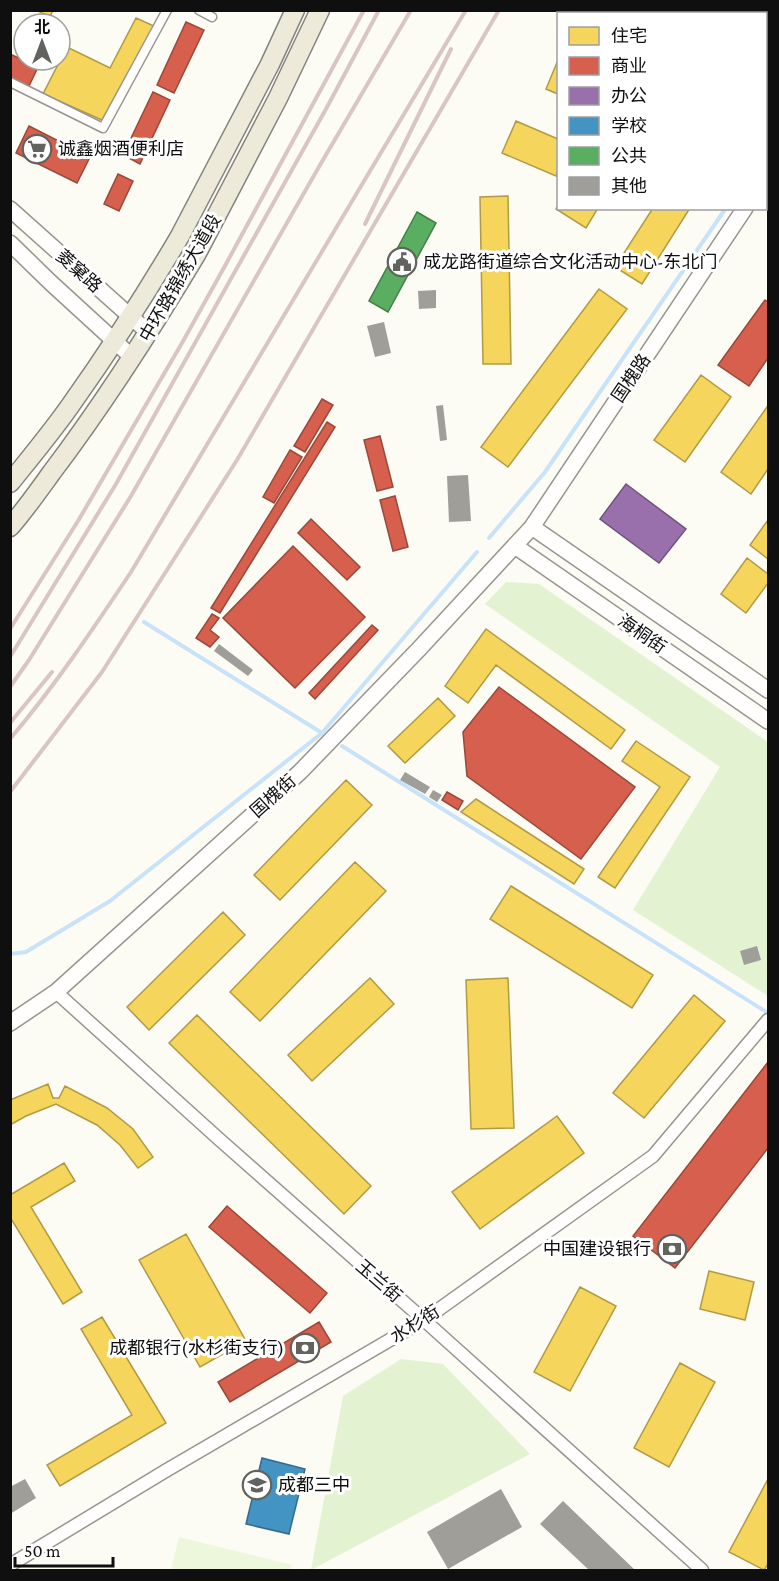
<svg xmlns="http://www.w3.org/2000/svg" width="779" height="1581" font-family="'Crimson Pro','Noto Sans SC',serif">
<rect width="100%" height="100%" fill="#fcfbf4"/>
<path fill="#e3f3d2" d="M506,582l33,2 229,158v254l-135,-86 87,-143 -235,-163z
M401,1359l42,5 87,90 -219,116 32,-174z"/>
<path fill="#edf7dc" d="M179,1537l113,28 -2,5h-119z"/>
<path fill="#f6d55c" stroke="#b19a45" stroke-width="1.5" d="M36,10h17l-3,7z
M590,10h64l-1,4h-64z
M669,10h57l5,4h-61l-2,-2z
M136,18l18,8 -52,94 -59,-26 24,-47 43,21z
M768,27v63l-2,5v-63z
M558,60v34l-12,-5z
M516,121l42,18v31l-2,6 -54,-23z
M508,196l3,168h-28l-3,-167z
M558,205v3h40l-12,20 -30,-19z
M653,208h37l-48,76 -27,-17z
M599,289l28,20 -119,158 -27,-20z
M701,375l30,22 -46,65 -31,-22z
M767,407l1,2v60l-17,25 -30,-22z
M768,520v39l-18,-14z
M747,558l21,16v9l-22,30 -25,-19z
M486,629l139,101 -14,19 -115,-84 -28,38 -23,-17z
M438,698l17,18 -50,47 -17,-17z
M636,741l54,36 -75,111 -17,-11 62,-90 -38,-26z
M346,780l26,25 -92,95 -26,-25z
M476,799l108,70 -10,15 -113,-72z
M355,862l31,29 -126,130 -30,-29z
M511,886l142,89 -21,33 -142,-89z
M223,912l22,23 -96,95 -22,-23z
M370,978l24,26 -82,77 -24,-26z
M508,978l6,150 -43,1 -5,-149z
M694,995l31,26 -81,97 -31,-25z
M197,1015l174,171 -27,28 -175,-171z
M48,1084l5,14h6l6,-12 42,22 26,21 20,28 -15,11 -18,-23 -23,-20 -41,-21 -30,12 -16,9v-25z
M557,1116l27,37 -104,76 -28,-37z
M64,1163l11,18 -44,26 51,85 -19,12 -53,-87v-22z
M186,1234l60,107 -46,26 -61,-107z
M709,1271l45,11 -9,38 -45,-11z
M580,1287l36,19 -46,85 -36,-19z
M102,1317l64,106 -106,63 -13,-21 85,-50 -51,-86z
M680,1363l35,19 -46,85 -35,-19z
M768,1479v85l-4,6 -35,-18z"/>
<path fill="#d6604d" stroke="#9a483a" stroke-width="1.5" d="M186,22l18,8 -30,63 -17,-8z
M10,54l28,13 -9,19 -19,-8z
M153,92l17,8 -30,64 -17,-9z
M29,126l61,31 -13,26 -61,-30z
M118,174l15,7 -14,30 -15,-7z
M765,300l3,2v56l-19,28 -31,-21z
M322,399l11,6 -28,47 -11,-6z
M327,422l8,5 -115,186 -9,-5z
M380,436l13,51 -16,4 -13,-51z
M290,450l12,7 -28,46 -11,-6z
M395,496l13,51 -15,4 -13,-51z
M311,519l49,48 -13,13 -49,-47z
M293,546l72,71 -70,71 -72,-70z
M212,614l7,4 -9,12 9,7 -9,10 -14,-9z
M372,625l6,5 -63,69 -6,-6z
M499,687l136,100 -54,72 -114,-83 -4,-44z
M447,792l16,9 -5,9 -16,-10z
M768,1062v86l-93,120 -42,-32z
M227,1206l100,87 -17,20 -101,-86z
M319,1322l12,20 -101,60 -12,-20z"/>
<path fill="#9970ab" stroke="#70537c" stroke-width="1.5" d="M626,484l60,45 -27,34 -59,-44z"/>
<path fill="#4393c3" stroke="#336b8d" stroke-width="1.5" d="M262,1458l43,11 -16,65 -43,-10z"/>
<path fill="#5aae61" stroke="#447e48" stroke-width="1.5" d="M417,212l19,11 -48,89 -19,-11z"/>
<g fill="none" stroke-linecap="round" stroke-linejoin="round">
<path stroke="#c8e3f9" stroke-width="4" d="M766,146l2,-5
M489,538l56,-66 181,-264
M144,622l178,111
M342,746l426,267
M10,954l16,-2 84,-51 212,-168 155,-181"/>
</g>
<path fill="#a09e99" d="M436,290v18l-17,1 -1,-18z
M384,322l7,31 -16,4 -8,-31z
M443,405l4,35 -7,1 -4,-35z
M468,475l3,46 -22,1 -2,-46z
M219,644l34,26 -5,6 -34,-25z
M405,772l25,15 -5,7 -25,-14z
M433,790l9,5 -5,7 -8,-5z
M757,946l4,14 -17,5 -4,-14z
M25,1479l11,19 -26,16v-27z
M501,1489l21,38 -74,42 -21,-37z
M563,1501l72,69h-46l-49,-46z"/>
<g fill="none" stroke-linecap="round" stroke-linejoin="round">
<g stroke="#969592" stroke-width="11">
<path id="pedestrian" d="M199,10l13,7
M10,82l93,46 64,-118"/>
</g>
<g stroke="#969592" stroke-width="15">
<path id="minor" d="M56,992l164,148 204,180 278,250
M10,1565l157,-95 257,-150 229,-164 115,-136"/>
</g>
<g stroke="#969592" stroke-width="18">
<path id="tertiary" d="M766,177l2,-4
M10,209l139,124
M10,243l40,39 83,76
M532,527l236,163
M515,546l253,175
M10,1023l46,-31 244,-220 119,-123 113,-122 213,-319"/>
</g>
<g stroke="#83837f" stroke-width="21">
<path id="primary" d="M10,483c20,-25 41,-50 60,-77 39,-55 76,-112 110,-170l90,-172 25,-54
M10,527c15,-17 29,-37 42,-55 53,-70 100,-144 145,-219l81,-155 42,-88"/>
</g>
<use href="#pedestrian" stroke="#fffefd" stroke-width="8"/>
<use href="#minor" stroke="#fffefd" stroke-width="12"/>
<use href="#tertiary" stroke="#fffefd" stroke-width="15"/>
<use href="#primary" stroke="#eeead9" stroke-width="18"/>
<path stroke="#d9c5c4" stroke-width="4" d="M365,224l86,-175
M10,629l68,-108 104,-178 44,-79 138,-254
M10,657l106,-173 210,-375 53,-99
M10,687l19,-27 102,-164 189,-331 91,-155
M10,723l42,-51
M10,739c45,-53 83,-110 121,-167l335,-562
M10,792l92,-120 135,-212 262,-450"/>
</g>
<defs>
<g id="supermarket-ring" transform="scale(1.5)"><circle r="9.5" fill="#fff" stroke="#62625f" stroke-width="1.5"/><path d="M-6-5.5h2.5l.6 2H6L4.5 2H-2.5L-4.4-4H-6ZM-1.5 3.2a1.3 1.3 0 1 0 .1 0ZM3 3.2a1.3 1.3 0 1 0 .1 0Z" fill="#62625f"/></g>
<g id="civic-ring" transform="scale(1.5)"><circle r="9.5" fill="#fff" stroke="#62625f" stroke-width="1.5"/><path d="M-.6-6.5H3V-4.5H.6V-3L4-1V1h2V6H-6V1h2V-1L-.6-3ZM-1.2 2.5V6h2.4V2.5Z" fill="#62625f"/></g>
<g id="bank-ring" transform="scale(1.5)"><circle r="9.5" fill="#fff" stroke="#62625f" stroke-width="1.5"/><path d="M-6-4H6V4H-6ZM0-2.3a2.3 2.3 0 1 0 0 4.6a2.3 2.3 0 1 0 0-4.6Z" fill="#62625f"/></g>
<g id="school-ring" transform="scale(1.5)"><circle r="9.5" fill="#fff" stroke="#62625f" stroke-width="1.5"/><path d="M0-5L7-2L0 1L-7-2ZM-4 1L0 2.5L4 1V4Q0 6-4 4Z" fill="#62625f"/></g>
</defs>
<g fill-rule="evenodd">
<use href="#supermarket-ring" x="37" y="149"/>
<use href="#civic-ring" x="402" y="262"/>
<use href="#bank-ring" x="672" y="1249"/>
<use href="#bank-ring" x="305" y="1348"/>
<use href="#school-ring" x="257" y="1485"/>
</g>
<g text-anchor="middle" stroke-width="6" stroke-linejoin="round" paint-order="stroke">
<g font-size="18" fill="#0f0f0f" stroke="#fff" text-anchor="start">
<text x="58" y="155">诚鑫烟酒便利店</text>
<text x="423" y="268">成龙路街道综合文化活动中心-东北门</text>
<text x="651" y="1255" text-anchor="end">中国建设银行</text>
<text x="284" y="1354" text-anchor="end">成都银行(水杉街支行)</text>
<text x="278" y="1491">成都三中</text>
</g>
<g font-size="18" fill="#0f0f0f" stroke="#fff">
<text transform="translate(79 271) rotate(42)" y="6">菱窠路</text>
<text transform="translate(180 278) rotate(-60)" y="6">中环路锦绣大道段</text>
<text transform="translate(631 378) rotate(-56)" y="6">国槐路</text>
<text transform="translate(642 634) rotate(35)" y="6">海桐街</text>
<text transform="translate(273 796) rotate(-42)" y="6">国槐街</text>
<text transform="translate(379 1281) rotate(41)" y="6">玉兰街</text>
<text transform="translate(415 1324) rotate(-32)" y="6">水杉街</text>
</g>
</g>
<rect width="779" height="1581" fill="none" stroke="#0f0f0f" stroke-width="24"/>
<rect x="557" y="12" width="210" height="198" fill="#ffffff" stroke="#9f9f9f" stroke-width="1.5"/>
<rect x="569" y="27" width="30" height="18" fill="#f6d55c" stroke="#9f9f9f" stroke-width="1.5"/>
<text x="611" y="42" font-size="18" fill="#0f0f0f">住宅</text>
<rect x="569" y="57" width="30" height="18" fill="#d6604d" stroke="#9f9f9f" stroke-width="1.5"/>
<text x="611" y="72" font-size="18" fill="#0f0f0f">商业</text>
<rect x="569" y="87" width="30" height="18" fill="#9970ab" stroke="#9f9f9f" stroke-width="1.5"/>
<text x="611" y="102" font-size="18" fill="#0f0f0f">办公</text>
<rect x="569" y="117" width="30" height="18" fill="#4393c3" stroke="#9f9f9f" stroke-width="1.5"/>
<text x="611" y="132" font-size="18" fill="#0f0f0f">学校</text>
<rect x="569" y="147" width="30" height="18" fill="#5aae61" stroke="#9f9f9f" stroke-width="1.5"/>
<text x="611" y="162" font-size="18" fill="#0f0f0f">公共</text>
<rect x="569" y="177" width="30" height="18" fill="#a09e99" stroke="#9f9f9f" stroke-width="1.5"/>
<text x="611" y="192" font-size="18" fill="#0f0f0f">其他</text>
<g transform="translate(42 42)"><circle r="28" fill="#ffffff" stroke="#9f9f9f" stroke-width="1.5"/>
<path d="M0-4.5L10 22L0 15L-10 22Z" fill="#62625f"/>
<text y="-9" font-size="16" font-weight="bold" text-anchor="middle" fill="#0f0f0f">北</text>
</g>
<path d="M15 1557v9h98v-9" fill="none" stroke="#0f0f0f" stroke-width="3"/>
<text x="24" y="1557" font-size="18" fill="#0f0f0f" stroke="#ffffff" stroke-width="4.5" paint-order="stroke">50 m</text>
</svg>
